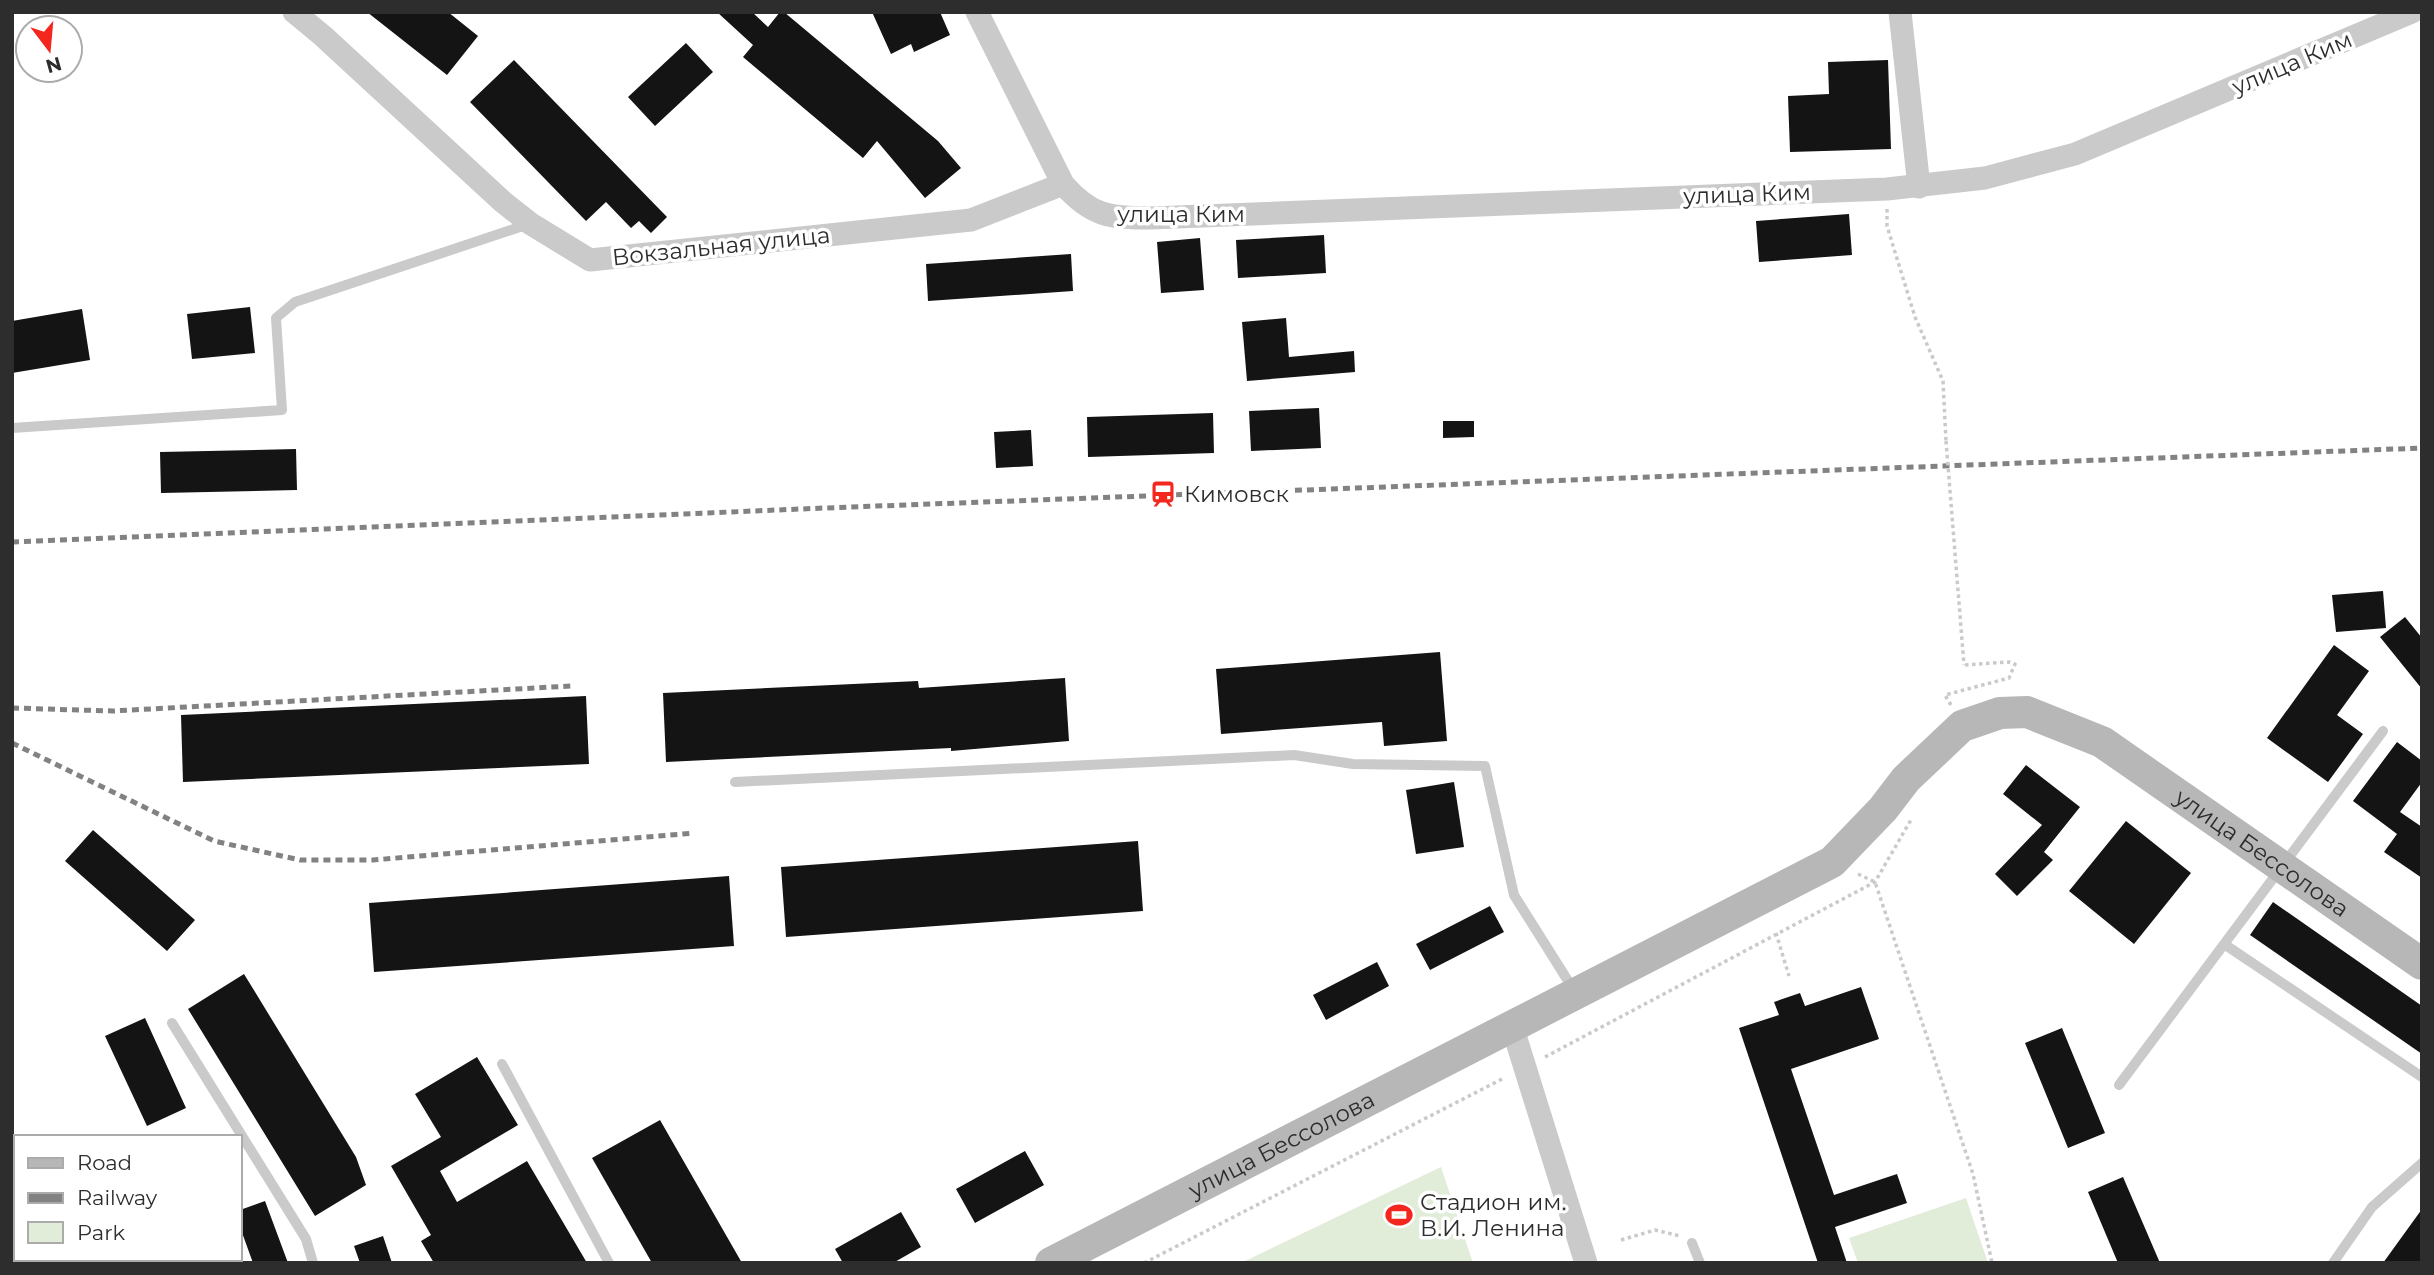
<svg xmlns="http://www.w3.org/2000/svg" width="2434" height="1275" font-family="Montserrat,sans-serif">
<rect width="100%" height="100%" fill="#fff"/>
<path fill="#e1ecd9" d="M1441,1167l32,96h-232z
M1966,1198l22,65h-130l-9,-25z"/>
<path fill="#141414" d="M367,12h81l30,24 -31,39z
M717,12h35l16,15 12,-15h4l154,129 23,27 -36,30 -48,-57 -14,17 -120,-101 10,-12z
M872,12h68l10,23 -36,17 -3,-8 -20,10z
M686,43l27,29 -58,54 -27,-29z
M514,60l153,157 -16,16 -12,-12 -8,7 -25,-26 -20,19 -116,-119z
M1888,60l3,89 -101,3 -2,-56 41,-2 -1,-32z
M1849,214l3,41 -93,7 -3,-41z
M1324,235l2,38 -88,5 -2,-38z
M1200,238l4,52 -43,3 -4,-51z
M1071,254l2,37 -145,10 -2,-37z
M250,307l5,46 -63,6 -5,-45z
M82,309l8,51 -78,13v-52z
M1286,318l3,39 65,-6 1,21 -108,9 -5,-59z
M1319,408l2,40 -70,3 -2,-40z
M1213,413l1,40 -126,4 -1,-40z
M1443,421h31v16l-31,1z
M1031,430l2,36 -37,2 -2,-36z
M296,449l1,41 -136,3 -1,-41z
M2383,591l3,37 -50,4 -4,-37z
M2405,617l17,21v51l-42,-52z
M2334,645l35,26 -32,44 26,19 -35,48 -61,-44z
M1440,652l7,89 -63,5 -2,-24 -161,12 -5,-65z
M1065,678l4,63 -118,10v-3l-285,14 -3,-69 255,-12 1,7z
M586,696l3,68 -406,18 -2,-67z
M2397,742l25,19v21l-22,30 22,15v51l-38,-26 13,-18 -44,-33z
M2026,765l54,42 -36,45 9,8 -36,36 -22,-22 47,-49 -39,-31z
M1454,782l10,65 -48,7 -10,-64z
M2126,821l65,52 -57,71 -65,-53z
M93,830l102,90 -28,31 -102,-90z
M1138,841l5,70 -357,26 -5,-70z
M729,876l5,70 -360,26 -5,-69z
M2273,902l149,104v48l-172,-119z
M1490,906l14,26 -74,38 -14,-26z
M1377,962l12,24 -63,34 -13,-25z
M244,974l112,183 10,28 -51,31 -127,-207z
M1861,987l18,52 -88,30 43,126 63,-21 10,29 -72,24 12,36h-29l-79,-235 40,-13 -5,-13 26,-9 5,13z
M145,1018l41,90 -39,18 -42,-90z
M2062,1028l43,105 -37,15 -43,-105z
M477,1057l41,68 -78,46 17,31 70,-41 60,102h-153l-13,-22 10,-6 -40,-69 50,-29 -26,-43z
M660,1120l82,143h-90l-60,-105z
M1025,1151l19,34 -69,38 -19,-34z
M2123,1177l37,86h-42l-30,-71z
M265,1201l23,62h-35l-13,-36v-17z
M2422,1209v54h-39z
M901,1212l20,35 -28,16h-50l-8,-14z
M383,1236l9,27h-32l-6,-17z"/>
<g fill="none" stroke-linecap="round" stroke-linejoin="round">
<path stroke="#cacaca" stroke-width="3.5" stroke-dasharray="3.5 3.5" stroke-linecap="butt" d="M1887,209v17l28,91 28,64 3,60
M1951,705l-6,-10 64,-17 6,-14 -6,-2 -45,3
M1858,874l17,8 98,292 19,89
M1776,933l13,43
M1545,1057l330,-175 37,-64
M1621,1240l34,-10 25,6
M1144,1263l360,-185"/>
<path stroke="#cacaca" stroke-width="10" d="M12,428l270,-18 -6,-92 19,-16 234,-78
M735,782l559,-27 59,9 132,2 29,129 61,97
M2224,944l198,133
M172,1023l134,216 7,24
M502,1064l107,199
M2119,1085l264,-354
M1692,1243l8,20
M2333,1263l39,-56 50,-44"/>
<path stroke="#cacaca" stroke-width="23" d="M294,12l29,24 180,166 28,22 59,36 381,-40 92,-36
M977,12l86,172c28,32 46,34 88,34l736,-29 98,-11 90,-24 337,-142
M1900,12l19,175
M1512,1026l74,237
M12,1198l4,9
M35,1259l2,4"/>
<path stroke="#b7b7b7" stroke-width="32" id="s1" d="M1051,1263l781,-401 51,-53 23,-30 56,-53 38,-13 27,-1 75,30 320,222"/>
<path stroke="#828282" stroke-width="5" stroke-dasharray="7 5" stroke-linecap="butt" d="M12,542l813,-34 1597,-60
M12,708l101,3 458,-25
M12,743l202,98 86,19h73l321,-27"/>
<path stroke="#cacaca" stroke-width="3.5" stroke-dasharray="3.5 3.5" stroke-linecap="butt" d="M1946,441l18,224"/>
</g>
<defs>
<g id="station-bare" transform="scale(2.1)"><path d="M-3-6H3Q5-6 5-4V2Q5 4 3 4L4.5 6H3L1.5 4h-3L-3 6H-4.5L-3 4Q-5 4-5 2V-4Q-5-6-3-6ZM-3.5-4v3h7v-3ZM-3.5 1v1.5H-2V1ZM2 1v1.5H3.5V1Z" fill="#f4271f" stroke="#fff" stroke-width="2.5" paint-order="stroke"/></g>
<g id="stadium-bare" transform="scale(2.1)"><path d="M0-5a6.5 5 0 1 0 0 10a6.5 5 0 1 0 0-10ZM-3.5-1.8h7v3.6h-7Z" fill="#f4271f" stroke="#fff" stroke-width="2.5" paint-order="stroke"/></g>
</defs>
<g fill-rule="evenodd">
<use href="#station-bare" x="1163" y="494"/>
<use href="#stadium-bare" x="1399" y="1215"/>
</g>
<g text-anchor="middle" stroke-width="7" stroke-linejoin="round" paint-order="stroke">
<g font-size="23" fill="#2d2d2d" stroke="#fff">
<text transform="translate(2292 63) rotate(-23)" y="8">улица Ким</text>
<text transform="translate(1747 194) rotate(-2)" y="8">улица Ким</text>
<text x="1181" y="222">улица Ким</text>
<text transform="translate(721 246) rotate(-6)" y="8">Вокзальная улица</text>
<text dy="8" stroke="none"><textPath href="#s1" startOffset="1409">улица Бессолова</textPath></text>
<text dy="8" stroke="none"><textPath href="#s1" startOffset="259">улица Бессолова</textPath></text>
</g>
<g font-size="23" fill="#2d2d2d" stroke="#fff" text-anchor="start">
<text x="1184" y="502">Кимовск</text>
<text x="1420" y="1210">Стадион им.<tspan x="1420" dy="26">В.И. Ленина</tspan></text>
</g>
</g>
<rect width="2434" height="1275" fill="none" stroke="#2d2d2d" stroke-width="28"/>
<rect x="14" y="1135" width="228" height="126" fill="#ffffff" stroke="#ababab" stroke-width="2"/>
<rect x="28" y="1158" width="35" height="10" fill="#b7b7b7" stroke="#ababab" stroke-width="2"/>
<text x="77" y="1170" font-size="21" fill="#2d2d2d">Road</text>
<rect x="28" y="1193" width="35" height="10" fill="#828282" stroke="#ababab" stroke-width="2"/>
<text x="77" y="1205" font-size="21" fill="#2d2d2d">Railway</text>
<rect x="28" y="1222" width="35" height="21" fill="#e1ecd9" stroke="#ababab" stroke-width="2"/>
<text x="77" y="1240" font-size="21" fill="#2d2d2d">Park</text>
<g transform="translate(49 49) rotate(164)"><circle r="33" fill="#ffffff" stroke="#ababab" stroke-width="2"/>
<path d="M0-5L12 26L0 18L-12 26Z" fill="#f4271f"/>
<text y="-10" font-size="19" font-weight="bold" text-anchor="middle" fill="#2d2d2d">N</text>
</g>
</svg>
